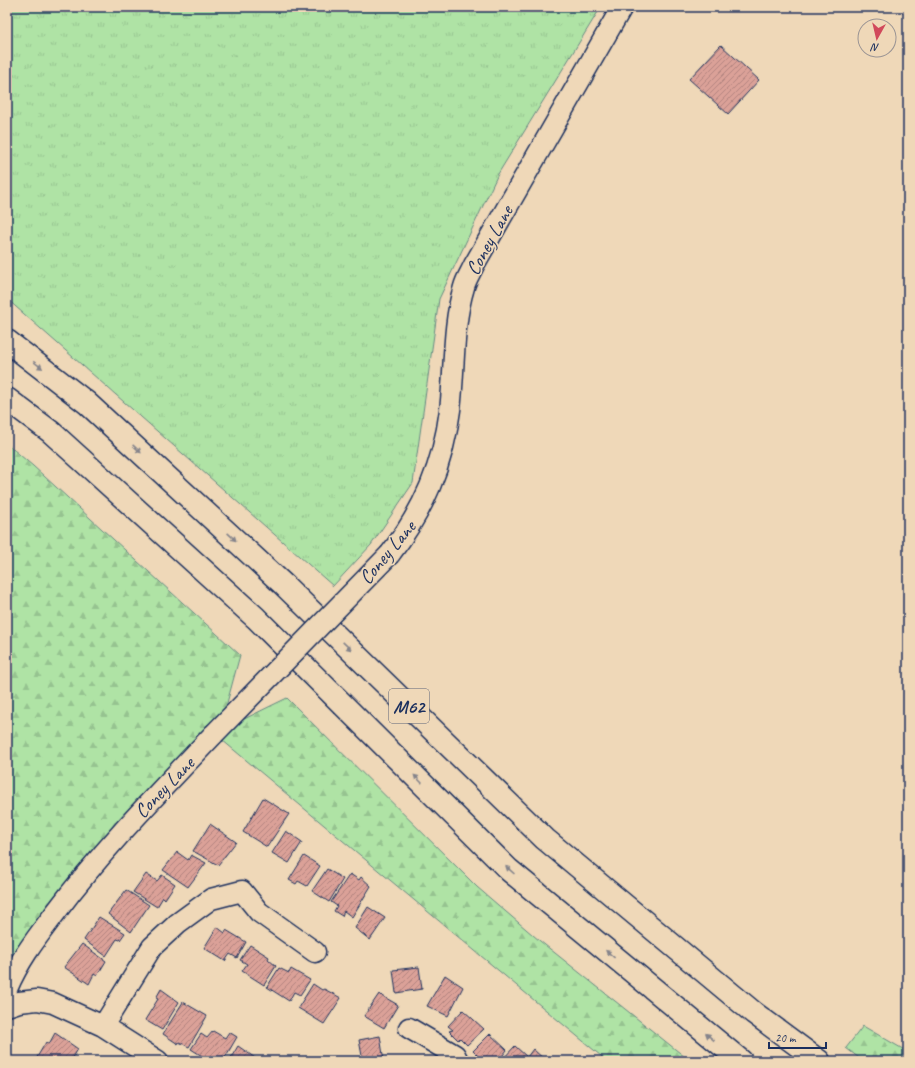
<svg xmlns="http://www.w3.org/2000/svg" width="915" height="1068" font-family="Caveat,sans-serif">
<defs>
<pattern id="grass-tufts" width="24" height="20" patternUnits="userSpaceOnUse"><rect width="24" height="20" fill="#afe3a5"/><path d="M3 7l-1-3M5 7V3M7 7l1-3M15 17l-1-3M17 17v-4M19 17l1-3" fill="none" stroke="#96c390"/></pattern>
<pattern id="forest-firs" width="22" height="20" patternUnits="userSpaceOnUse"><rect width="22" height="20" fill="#afe3a5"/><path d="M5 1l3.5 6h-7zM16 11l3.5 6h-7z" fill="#96c390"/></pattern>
<pattern id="building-hatch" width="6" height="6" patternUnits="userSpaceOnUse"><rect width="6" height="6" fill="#dba198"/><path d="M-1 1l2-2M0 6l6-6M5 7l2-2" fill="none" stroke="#b1847f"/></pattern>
</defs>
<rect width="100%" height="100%" fill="#efd8b8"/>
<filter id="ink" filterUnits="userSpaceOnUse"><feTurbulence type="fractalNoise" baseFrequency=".025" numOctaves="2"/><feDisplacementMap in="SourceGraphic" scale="8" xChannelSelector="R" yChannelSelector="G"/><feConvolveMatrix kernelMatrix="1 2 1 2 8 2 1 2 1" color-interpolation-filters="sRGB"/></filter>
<g filter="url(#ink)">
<path fill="url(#grass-tufts)" stroke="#658982" d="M7,7h594l-103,167 -59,125 -26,184 -42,62 -38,41 -326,-287z"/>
<path fill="url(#forest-firs)" stroke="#658982" d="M7,444l26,22 207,189 -16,59 -140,149 -77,103z
M287,698l190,189 63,54 150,120h-83l-385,-321 12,-16z
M863,1026l45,26v9h-45l-17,-13z"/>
<path fill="url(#building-hatch)" stroke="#1b2f5e" d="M721,45l38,35 -31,34 -39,-35z
M263,798l26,16 -22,33 -24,-15z
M210,824l26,18 -18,23 -25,-14z
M286,831l16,11 -13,21 -17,-10z
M177,852l11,8 3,-5 15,8 -18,24 -25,-17z
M304,856l16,10 -13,20 -9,-5 -2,3 -7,-4z
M327,869l16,10 -14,23 -17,-11z
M146,874l11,7 5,-6 13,9 -10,15 -2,-2 -6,10 -24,-15z
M350,874l9,6 2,-3 10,9 -19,31 -8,-6 -2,5 -8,-5 3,-5 -6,-4z
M126,890l23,15 -18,27 -23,-18z
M368,907l17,11 -15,22 -15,-12z
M99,917l26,16 -5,7 -3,-1 -11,17 -22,-16z
M217,927l8,6 1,-3 20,12 -9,16 -7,-4 -5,7 -21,-13z
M82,944l24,17 -9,15 -3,-2 -5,10 -25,-17z
M250,945l19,12 -1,2 8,7 -12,19 -22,-14 5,-7 -7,-4z
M419,967l3,22 -26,4 -3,-23z
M279,968l10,5 2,-4 19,11 -10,15 -6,-3 -5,9 -22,-14z
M445,975l18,12 -15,29 -21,-10z
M313,984l9,6 2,-1 17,9 -17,26 -26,-16z
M161,989l18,13 -17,28 -17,-10 13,-21 -2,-1z
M379,994l19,11 -14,23 -20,-12z
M183,1002l24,14 -18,31 -10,-5 -1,2 -15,-10z
M463,1010l21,19 -17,16 -7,-7 -2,2 -9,-9 4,-1 -5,-4z
M213,1031l12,7 4,-6 8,5 -14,24 -10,-2 -3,2 -19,-12 10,-15 6,4z
M55,1033l23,16 -7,12h-31l-4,-2 10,-17 3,2z
M490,1034l17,16 -9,11h-15l-10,-10z
M380,1036l4,25h-21l-4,-21z
M238,1046l20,14v1h-29z
M515,1046l12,11 6,-8 13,12h-45z"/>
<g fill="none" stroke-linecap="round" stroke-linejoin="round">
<g stroke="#1b2f5e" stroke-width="23">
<path id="street" d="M390,554c34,-44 53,-89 60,-144 5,-40 2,-84 14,-123 2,-8 7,-15 10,-22l148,-258
M7,989c12,-29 31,-53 49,-77 48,-64 103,-120 158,-178
M7,1006l12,-4 18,-2 16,3 50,23 55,35
M103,1026l49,-79 26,-24 33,-24 31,-8 17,21 56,40
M409,1028l46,27 3,6"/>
</g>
<g stroke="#1b2f5e" stroke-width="25">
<path id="highway" d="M7,341l80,62 197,182 261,254 209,174 65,48
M7,399l44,33 205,186 253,252 232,191"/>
</g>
<use href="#street" stroke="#efd8b8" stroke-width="20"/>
<use href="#highway" stroke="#efd8b8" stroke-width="22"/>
<g stroke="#1b2f5e" stroke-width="23" stroke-linecap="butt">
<path id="street-bridge" d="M214,734l176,-180"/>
</g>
<use href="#street-bridge" stroke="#efd8b8" stroke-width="20"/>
</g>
<defs><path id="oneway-solid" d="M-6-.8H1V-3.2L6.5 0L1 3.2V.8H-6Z"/></defs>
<g fill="#85848b">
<use href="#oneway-solid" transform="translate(38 365) rotate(37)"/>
<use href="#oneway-solid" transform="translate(137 449) rotate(43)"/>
<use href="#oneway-solid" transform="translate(232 537) rotate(43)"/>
<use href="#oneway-solid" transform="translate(347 646) rotate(44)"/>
<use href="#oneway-solid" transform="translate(418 779) rotate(-135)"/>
<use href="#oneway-solid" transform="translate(510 870) rotate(-138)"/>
<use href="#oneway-solid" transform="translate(610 954) rotate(-140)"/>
<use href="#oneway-solid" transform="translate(710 1037) rotate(-140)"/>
</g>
</g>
<g text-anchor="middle" stroke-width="3.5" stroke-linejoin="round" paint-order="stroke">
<rect fill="#efd8b8" stroke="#5b6279" stroke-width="1" x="389" y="689" width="40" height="34" rx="3"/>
<g font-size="19" font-weight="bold" fill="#1b2f5e">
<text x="409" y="713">M62</text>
</g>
<g font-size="20" fill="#1b2f5e" stroke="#efd8b8">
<text transform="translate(489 240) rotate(-61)" y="7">Coney Lane</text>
<text transform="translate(387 552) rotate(-50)" y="7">Coney Lane</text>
<text transform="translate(164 787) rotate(-46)" y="7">Coney Lane</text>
</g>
</g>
<rect width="915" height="1068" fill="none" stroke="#efd8b8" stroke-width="24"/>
<rect x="12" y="12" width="891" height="1044" fill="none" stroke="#1b2f5e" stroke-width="1.5" filter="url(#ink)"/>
<g transform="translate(877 38) rotate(188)"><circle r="19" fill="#efd8b8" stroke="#9a9494"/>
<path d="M0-3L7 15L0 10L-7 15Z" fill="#d1495b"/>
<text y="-6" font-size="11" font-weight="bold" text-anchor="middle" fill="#1b2f5e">N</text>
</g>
<path d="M769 1042v6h57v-6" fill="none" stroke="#1b2f5e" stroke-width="2"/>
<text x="775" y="1042" font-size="12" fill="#1b2f5e" stroke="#efd8b8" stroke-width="3" paint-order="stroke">20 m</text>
</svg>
